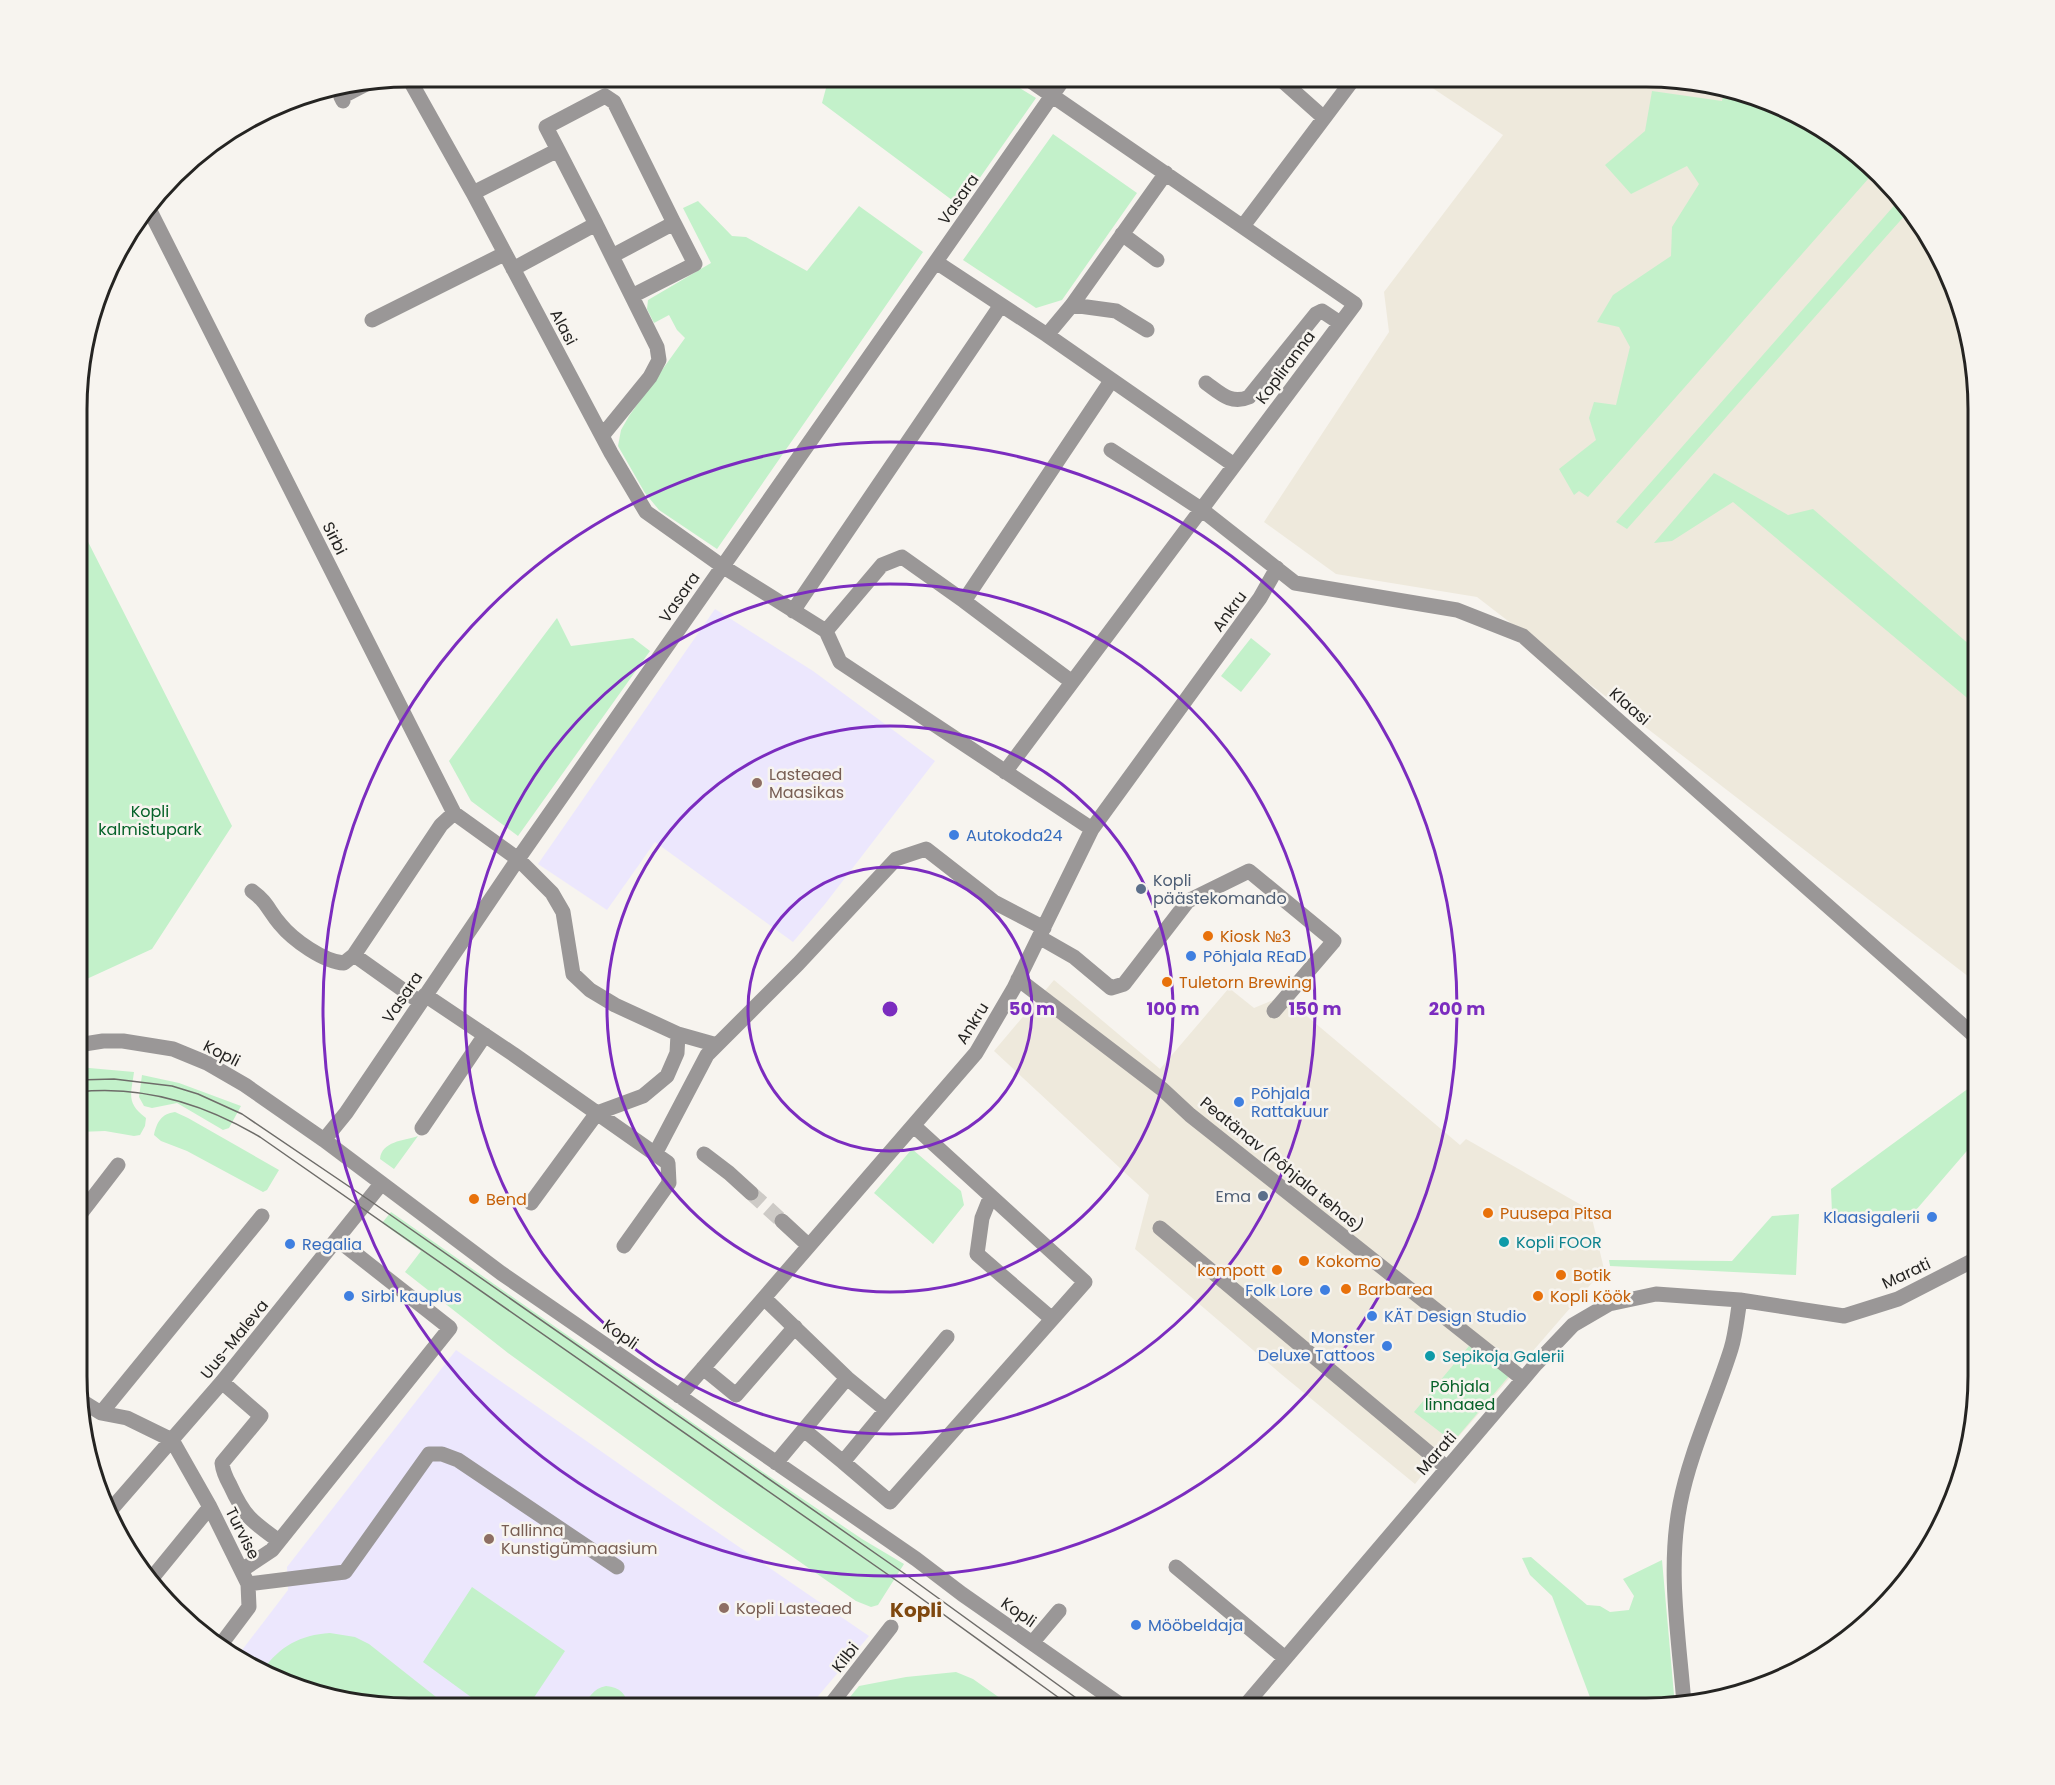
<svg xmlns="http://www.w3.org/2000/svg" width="2055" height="1785" font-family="Poppins,sans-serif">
<rect width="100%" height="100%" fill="#f7f4ef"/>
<path fill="#eee9dc" d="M1416,77h252l125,34 88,63 72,108 25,105v597l-501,-387 -141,-23 -72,-52 125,-190 -5,-40 119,-157z
M1054,980l106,89 69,-81 25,20 29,-12 177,149 6,-6 124,71 14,59 -151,174 -3,-2 -35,43 -134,-110 -146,-125 14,-54 -155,-144z"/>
<path fill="#ece7fd" d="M715,609l98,62 122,90 -110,143 -32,38 -138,-100 -48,68 -69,-46z
M456,1350l232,162 181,124 -61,72h-399l-127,-25 -43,-29 49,-64 -1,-23z"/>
<path fill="#c3f1ca" d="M829,77h173l34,21 -76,108 -138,-103z
M1652,91l70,10 2,-9 69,19 83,59 -288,327 -9,-6 -5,4 -15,-26 37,-29 -7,-22 5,-16 22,3 14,-58 -11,-20 -22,-5 16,-27 58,-39 1,-29 27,-43 -12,-18 -56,28 -26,-29 40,-34z
M1053,134l84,59 -75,107 -26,8 -73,-48z
M1899,200l8,13 -280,316 -11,-7z
M698,201l34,35 14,1 61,34 52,-65 64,46 -206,297 -58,-39 -14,-17 -27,-47 3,-16 8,-14 56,-78 -8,-8 -8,-15 -15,8 -7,-14 1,-9 63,-37 -28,-55z
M1714,473l74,42 25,-6 165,143v55l-245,-205 -61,39 -18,2z
M79,524l153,302 -80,123 -74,34z
M557,618l14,28 62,-8 17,13 -132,185 -47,-35 -22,-40z
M1251,638l20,16 -30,38 -20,-16z
M78,1067l56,5c-3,23 -8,31 12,46l-1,8 -5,9 -6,1 -29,-5 -27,1z
M142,1075l37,8 62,23 -12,22 -6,2 -46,-27 -25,5 -8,-2 -5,-9z
M1973,1085h5v53l-62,72 -84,3 -1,-24z
M175,1112l13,6 91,52 -12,20 -4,2 -76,-41 -26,-10 -7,-6c3,-13 7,-21 21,-23z
M418,1136l-24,33 -14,-10c2,-18 23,-18 38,-23z
M912,1149l49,42 3,14 -31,39 -59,-51z
M391,1212l372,260 99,67 42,25 -26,41 -7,2 -15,-6 -135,-94 -213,-154 -103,-81 16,-21 -39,-28z
M1799,1214l-3,61 -186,-9 -1,-6 123,1 40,-45z
M1469,1346l40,30 -56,66 -39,-30z
M1531,1557l56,48 13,1 10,6 19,-2 5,-14 -11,-17 39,-19 13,146 -7,2h-74l-42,-112 -22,-21 -8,-17z
M472,1587l93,64 -38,57h-41l-63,-46z
M330,1633l25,4 14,7 81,64h-41l-127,-25 -19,-13c17,-24 37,-35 67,-37z
M956,1672l17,7 41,29h-173l18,-22 47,-9z
M606,1686c14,1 21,8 22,22h-46c6,-9 11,-20 24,-22z"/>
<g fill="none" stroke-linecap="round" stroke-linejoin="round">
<path stroke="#cdcac6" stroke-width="15" stroke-dasharray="15 8" stroke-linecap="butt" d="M751,1193l31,28"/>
<path stroke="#9a9797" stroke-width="15" d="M408,77l65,116 138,260 35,59 76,54 104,65 14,31 252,167
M1278,77l46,41
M343,101l-2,-4 25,-13
M558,150l-12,-23 59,-31 9,6 60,121 -62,33
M473,193l85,-43 38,74 -83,45
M149,209l305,604 64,46 34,34 11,19 10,62 17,16 25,15 63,29 39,11 81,-81 98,-105 30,-10 68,53 50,26
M596,224l61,123 2,13 -9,17 -48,59
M1243,226l112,-149
M1122,234l35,26
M936,262l111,73 25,-30 94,-132
M632,296l63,-32 -21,-41
M1072,305l44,6 31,19
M372,320l132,-66
M1047,335l187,130
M1206,383c14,10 25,22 43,14l67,-83 6,-3 18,12
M1111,450l90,59 94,74 162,27 66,26 455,403
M964,601l108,81
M793,611l208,-306
M826,631l56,-66 20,-8 62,44 147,-220
M1005,772l350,-468 -330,-227
M252,891c16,12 16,19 28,33 13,16 44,38 64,39l10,-8 66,47
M1039,937l35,20 37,31 13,-4 64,-83 61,-30 85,70 -60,70
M354,955l87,-130 13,-12
M1018,979l144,110 28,26 333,264
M425,995l88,59 155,109 1,20 -45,63
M78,1045l25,-4h20l50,8 34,14 38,22 79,55 177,133 415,286 46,35 163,114
M422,1128l63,-93
M324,1140l22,-27 172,-254 547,-782
M655,1154l52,-99 10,-10
M704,1154l25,19 22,20
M990,1198l-8,20 -5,36 75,65
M531,1203l66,-90 46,-17 24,-20 10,-23 1,-19
M78,1217l40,-52
M782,1221l27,25
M1160,1228l287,240
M764,1298l83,80
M703,1368l33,27 59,-68
M222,1382l39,34 -39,47c1,9 4,15 8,22 14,31 21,36 49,56
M679,1396l297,-343 38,-65 78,-159 168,-231 17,-30
M77,1398l24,15 26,5 45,22
M101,1413l161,-197
M804,1430l39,32 43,-52
M172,1440l38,67 38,77 1,23 -27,36
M843,1462l47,40 195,-220 -171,-156
M776,1463l71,-85 39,32 61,-73
M108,1513l114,-131 159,-198
M1176,1567l109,91
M242,1570l30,-20 178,-222 -112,-88
M152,1578l58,-71
M248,1584l97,-12 84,-118h13l16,6 159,107
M1032,1643l27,-32
M1684,1704c-5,-66 -17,-134 -4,-200 10,-52 35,-104 51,-155 5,-16 6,-33 9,-49
M828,1708l63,-81
M1243,1708l293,-344 37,-39 36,-21 47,-10 84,6 104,16 54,-17 76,-39 4,-6"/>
<path stroke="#6e6c69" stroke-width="1.5" d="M78,1080l36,-1 58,7 26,8 44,20 127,86 536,374 185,134
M78,1092c65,-7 126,12 182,45l640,446 173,125"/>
</g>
<g fill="none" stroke="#7b2cbf" stroke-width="3">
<circle cx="890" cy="1009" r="142"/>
<circle cx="890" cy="1009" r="283"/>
<circle cx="890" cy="1009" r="425"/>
<circle cx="890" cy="1009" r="567"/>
</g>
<g fill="#8d6e63" stroke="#f7f4ef" stroke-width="2">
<circle cx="757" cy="783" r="6"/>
<circle cx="489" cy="1539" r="6"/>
<circle cx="724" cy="1608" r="6"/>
</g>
<g fill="#3f7fe0" stroke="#f7f4ef" stroke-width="2">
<circle cx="954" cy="835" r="6"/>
<circle cx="1191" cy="956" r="6"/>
<circle cx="1239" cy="1102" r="6"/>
<circle cx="1932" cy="1217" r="6"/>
<circle cx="290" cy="1244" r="6"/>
<circle cx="1325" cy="1290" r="6"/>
<circle cx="349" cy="1296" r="6"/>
<circle cx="1372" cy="1316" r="6"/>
<circle cx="1387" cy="1346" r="6"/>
<circle cx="1136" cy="1625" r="6"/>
</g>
<g fill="#5c6f8a" stroke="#f7f4ef" stroke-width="2">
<circle cx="1141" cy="889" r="6"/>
<circle cx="1263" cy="1196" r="6"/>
</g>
<g fill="#e8710a" stroke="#f7f4ef" stroke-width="2">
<circle cx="1208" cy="936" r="6"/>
<circle cx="1167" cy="982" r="6"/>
<circle cx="474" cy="1199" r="6"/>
<circle cx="1488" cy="1213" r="6"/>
<circle cx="1304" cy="1261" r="6"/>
<circle cx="1277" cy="1270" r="6"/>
<circle cx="1561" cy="1275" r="6"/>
<circle cx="1346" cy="1289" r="6"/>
<circle cx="1538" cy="1296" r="6"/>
</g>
<g fill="#0f9aa8" stroke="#f7f4ef" stroke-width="2">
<circle cx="1504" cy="1242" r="6"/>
<circle cx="1430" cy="1356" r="6"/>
</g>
<g text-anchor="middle" stroke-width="5" stroke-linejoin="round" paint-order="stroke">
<g font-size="16" fill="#252422" stroke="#f7f4ef">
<text transform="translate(958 199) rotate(-55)" y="6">Vasara</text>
<text transform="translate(564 327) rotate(62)" y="6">Alasi</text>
<text transform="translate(1285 367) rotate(-53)" y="6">Kopliranna</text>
<text transform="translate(335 538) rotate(63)" y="6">Sirbi</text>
<text transform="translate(679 597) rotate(-55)" y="6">Vasara</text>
<text transform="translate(1229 611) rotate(-54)" y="6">Ankru</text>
<text transform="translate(1630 706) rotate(41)" y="6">Klaasi</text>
<text transform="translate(402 997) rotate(-56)" y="6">Vasara</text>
<text transform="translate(972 1023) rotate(-58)" y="6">Ankru</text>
<text transform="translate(222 1053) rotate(27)" y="6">Kopli</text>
<text transform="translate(1282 1164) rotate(39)" y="6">Peatänav (Põhjala tehas)</text>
<text transform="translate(1906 1273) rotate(-25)" y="6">Marati</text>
<text transform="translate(621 1334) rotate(35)" y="6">Kopli</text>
<text transform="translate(234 1339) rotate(-51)" y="6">Uus-Maleva</text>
<text transform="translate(1436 1453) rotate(-49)" y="6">Marati</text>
<text transform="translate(243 1533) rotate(63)" y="6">Turvise</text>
<text transform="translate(1019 1612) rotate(35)" y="6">Kopli</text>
<text transform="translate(845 1657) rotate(-52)" y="6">Kilbi</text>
</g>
<g font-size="16" fill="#785e54" stroke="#f7f4ef" text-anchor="start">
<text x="769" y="780">Lasteaed<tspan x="769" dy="18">Maasikas</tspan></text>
<text x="501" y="1536">Tallinna<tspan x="501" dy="18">Kunstigümnaasium</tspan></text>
<text x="736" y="1614">Kopli Lasteaed</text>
</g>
<g font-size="16" fill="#066229" stroke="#f7f4ef">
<text x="150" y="817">Kopli<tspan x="150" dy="18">kalmistupark</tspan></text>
<text x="1460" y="1392">Põhjala<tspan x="1460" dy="18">linnaaed</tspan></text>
</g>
<g font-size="16" fill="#366cbe" stroke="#f7f4ef" text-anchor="start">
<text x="966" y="841">Autokoda24</text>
<text x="1203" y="962">Põhjala REaD</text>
<text x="1251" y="1099">Põhjala<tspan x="1251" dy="18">Rattakuur</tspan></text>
<text x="1920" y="1223" text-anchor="end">Klaasigalerii</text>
<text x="302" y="1250">Regalia</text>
<text x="1313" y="1296" text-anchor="end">Folk Lore</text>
<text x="361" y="1302">Sirbi kauplus</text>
<text x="1384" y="1322">KÄT Design Studio</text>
<text x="1375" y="1343" text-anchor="end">Monster<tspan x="1375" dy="18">Deluxe Tattoos</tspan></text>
<text x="1148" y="1631">Mööbeldaja</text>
</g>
<g font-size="16" fill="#4e5e75" stroke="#f7f4ef" text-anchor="start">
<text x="1153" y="886">Kopli<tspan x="1153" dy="18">päästekomando</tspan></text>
<text x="1251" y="1202" text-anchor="end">Ema</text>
</g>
<g font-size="16" fill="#c56008" stroke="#f7f4ef" text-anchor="start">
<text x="1220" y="942">Kiosk №3</text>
<text x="1179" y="988">Tuletorn Brewing</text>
<text x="486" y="1205">Bend</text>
<text x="1500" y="1219">Puusepa Pitsa</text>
<text x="1316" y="1267">Kokomo</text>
<text x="1265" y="1276" text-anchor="end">kompott</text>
<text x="1573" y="1281">Botik</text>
<text x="1358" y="1295">Barbarea</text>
<text x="1550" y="1302">Kopli Köök</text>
</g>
<g font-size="16" fill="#0d838f" stroke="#f7f4ef" text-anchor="start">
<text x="1516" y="1248">Kopli FOOR</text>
<text x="1442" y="1362">Sepikoja Galerii</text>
</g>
<g font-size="20" font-weight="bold" fill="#7f480f" stroke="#f7f4ef">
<text x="916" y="1617">Kopli</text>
</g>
</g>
<path d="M0 0H2055V1785H0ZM409 87H1646A322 322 0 0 1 1968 409V1376A322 322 0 0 1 1646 1698H409A322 322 0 0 1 87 1376V409A322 322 0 0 1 409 87Z" fill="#f7f4ef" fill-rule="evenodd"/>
<path fill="none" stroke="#252422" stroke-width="3" d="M409 87H1646A322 322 0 0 1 1968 409V1376A322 322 0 0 1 1646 1698H409A322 322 0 0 1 87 1376V409A322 322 0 0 1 409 87Z"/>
<circle cx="890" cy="1009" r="9" fill="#7b2cbf" stroke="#f7f4ef" stroke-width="3"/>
<g font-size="18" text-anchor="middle" font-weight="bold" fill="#7b2cbf" stroke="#f7f4ef" stroke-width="5" stroke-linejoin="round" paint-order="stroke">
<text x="1032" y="1015">50 m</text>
<text x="1173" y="1015">100 m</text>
<text x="1315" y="1015">150 m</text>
<text x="1457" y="1015">200 m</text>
</g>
</svg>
